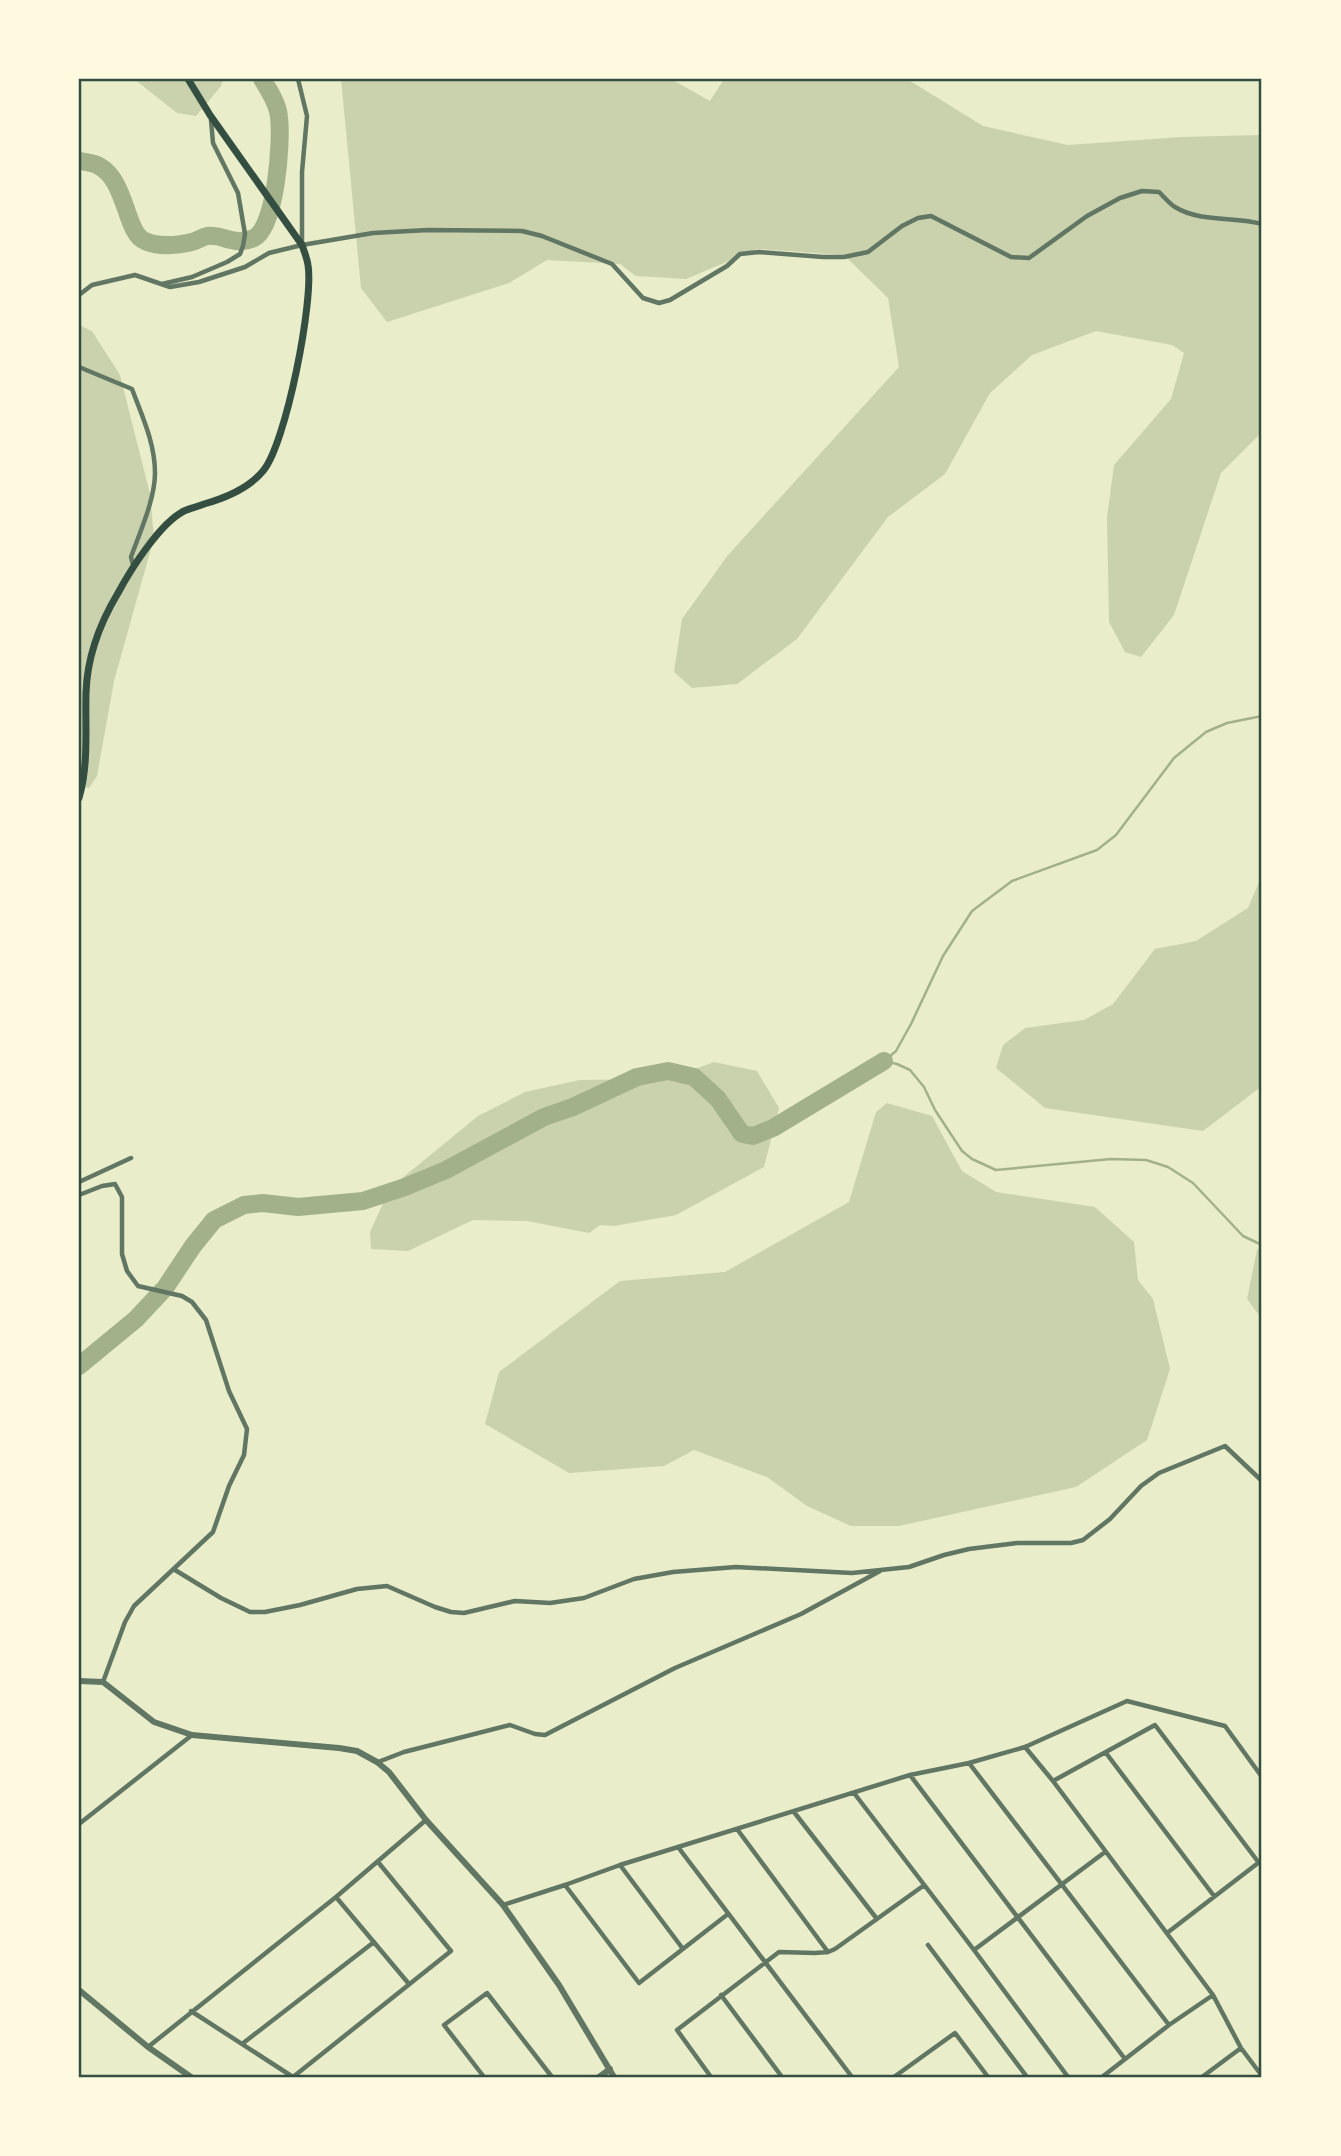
<svg xmlns="http://www.w3.org/2000/svg" width="1341" height="2156" font-family="'Nunito Sans',sans-serif">
<rect width="100%" height="100%" fill="#e9edc9"/>
<path fill="#cad2ad" d="M134,79h89l-2,7 -25,30 -19,-3z
M341,79h330l39,22 14,-22h183l76,47 85,19 113,-8 81,-2v297l-41,41 -47,142 -33,42 -16,-5 -16,-30 -2,-104 7,-53 57,-66 13,-46 -12,-8 -76,-14 -64,24 -42,38 -45,81 -57,43 -91,122 -60,45 -45,4 -18,-16 8,-53 46,-64 171,-188 -11,-69 -44,-43 -87,-6 -71,30 -50,-3 -16,-12 -73,-4 -38,23 -122,39 -26,-34z
M79,325l13,6 28,44 30,119 4,44 -40,143 -17,95 -8,12 -10,-2z
M1262,875v211l-59,45 -158,-23 -49,-40 7,-23 22,-17 59,-8 29,-16 42,-55 41,-8 52,-33z
M714,1062l43,9 22,37 -15,59 -88,48 -62,11 -14,-1 -11,8 -62,-12 -54,-1 -65,31 -37,-2 -1,-17 20,-44 88,-72 47,-24 55,-12 88,-1z
M887,1103l45,13 30,55 34,21 99,15 39,35 4,38 15,19 17,70 -23,71 -71,47 -177,39h-48l-44,-20 -40,-29 -73,-27 -30,16 -95,7 -84,-49 14,-52 121,-91 105,-9 124,-70 27,-90z
M1262,1245v74l-15,-20 10,-49z"/>
<g fill="none" stroke-linecap="round" stroke-linejoin="round">
<path stroke="#a3b18a" stroke-width="2.5" d="M884,1061l12,-10 15,-27 32,-68 29,-45 40,-30 85,-31 19,-15 58,-77 32,-26 21,-9 35,-7
M884,1061l13,3 13,6 14,17 11,23 27,41 10,8 24,11 115,-11 35,1 22,7 25,16 50,53 19,9"/>
<path stroke="#a3b18a" stroke-width="18" d="M79,161c6,1 15,2 20,5 28,15 26,67 46,75 15,7 33,4 47,1 5,-1 10,-5 15,-6 17,-2 27,11 47,2 22,-11 28,-97 25,-121 -1,-13 -10,-27 -17,-38
M79,1366l57,-47 29,-31 28,-42 21,-26 30,-15 19,-2 35,4 65,-6 42,-14 41,-17 98,-53 29,-10 64,-30 31,-6 26,6 24,22 24,35 11,2 20,-8 111,-67"/>
<path stroke="#617663" stroke-width="4.5" d="M298,79l9,37 -5,56v73
M162,284l30,-7 35,-15 13,-8 3,-8 2,-12 -7,-41 -25,-50 -2,-23
M79,295l13,-10 43,-10 35,12 29,-5 46,-15 24,-14 33,-8 71,-12 55,-3 94,1 20,5 70,28 31,34 16,5 11,-3 57,-34 13,-12 19,-2 64,5h21l24,-5 34,-26 16,-8 13,-2 80,41 18,1 58,-42 33,-18 22,-7 17,1c5,5 11,12 16,15 26,16 60,9 87,17
M79,367l53,22c10,27 23,54 23,84 0,26 -15,59 -24,84l2,8
M79,1182l52,-24
M79,1195l23,-9 13,-2 7,13v57l5,17 11,15 44,10 10,6 14,18 23,71 18,38 -3,26 -15,31 -16,46 -79,74 -9,16 -22,60
M175,1570l46,28 29,14h15l35,-7 57,-16 30,-3 48,21 16,5 13,1 51,-12 35,2 34,-5 50,-19 39,-7 63,-5 116,6 57,-6 35,-12 25,-6 48,-6h54l12,-3 27,-21 31,-33 18,-13 66,-27 37,35
M1025,1747l28,34 160,214 28,53 21,28
M1106,1753l108,143
M378,1762l26,-10 106,-27 25,9 10,1 130,-67 126,-54 79,-43
M969,1763l200,262
M910,1775l215,284
M1053,1781l102,-56 104,138
M854,1793l120,157 94,127
M794,1812l83,107
M79,1824l113,-89
M737,1829l91,123
M678,1847l174,230
M620,1865l63,84
M565,1885l74,98 89,-69
M336,1897l73,87
M503,1905l62,-20 55,-20 290,-90 59,-12 56,-16 102,-46 98,25 37,51
M1167,1933l95,-73
M928,1945l99,132
M974,1950l131,-98
M721,1995l61,82
M191,2011l102,66 158,-126 -73,-89
M242,2044l132,-102
M148,2047l188,-150 90,-77
M484,2077l-40,-52 43,-32 65,84
M711,2077l-34,-47 102,-78 36,1 13,-1 7,-3 88,-63
M894,2077l61,-44 33,44
M1102,2077l67,-52 44,-30
M1202,2077l39,-29"/>
<path stroke="#617663" stroke-width="6" d="M79,1681l24,1 51,40 38,13 147,13 18,3 20,11 12,10 37,48 77,85 56,80 55,92
M79,1990l69,57 43,30
M599,2077l11,-8"/>
<path stroke="#344e41" stroke-width="7" d="M79,798c10,-34 6,-70 7,-105 1,-35 14,-70 32,-100 13,-24 42,-70 66,-82 6,-3 13,-4 20,-7 21,-6 45,-16 59,-33 23,-27 51,-171 45,-206 -1,-7 -4,-14 -6,-20l-92,-130 -22,-36"/>
</g>
<rect width="1341" height="2156" fill="none" stroke="#fefae0" stroke-width="161"/>
<rect x="80" y="80" width="1180" height="1996" fill="none" stroke="#344e41" stroke-width="2.5"/>
</svg>
